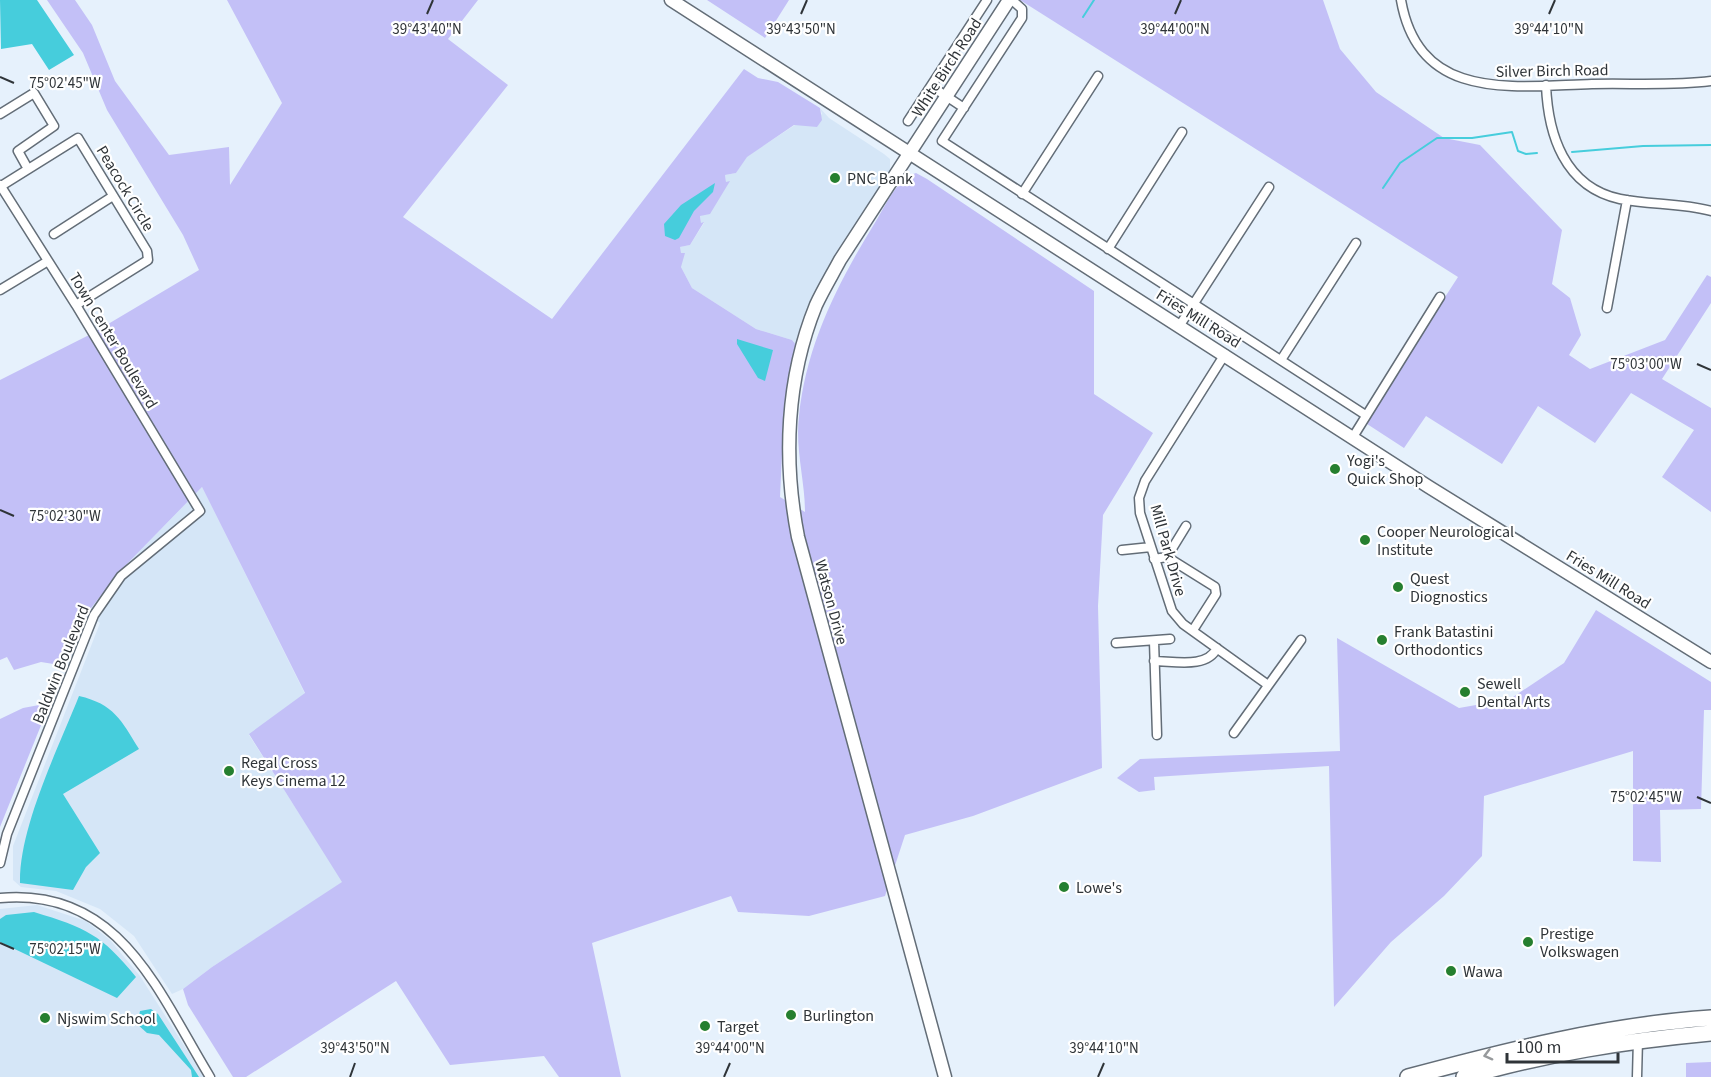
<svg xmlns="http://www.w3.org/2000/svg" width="1711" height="1077" font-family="'Source Sans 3',sans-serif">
<rect width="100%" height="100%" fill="#e6f1fc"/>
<path fill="#d5e6f7" d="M820,108l9,10 55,36 6,5v14l-93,173 -5,-6 -36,-11 -64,-41 -11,-21 -1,-20 10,-2 14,-22h-3l-1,-8 26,-33 -1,-7 11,-2 10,-16 49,-32 12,-1 15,-10z
M202,487l103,207 -56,41 94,147 -131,85 -29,22 -11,5 -38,-58 -34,-27 -44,-18 -35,-4 -8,-7v-34l87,-223 -13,-10 36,-45z
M37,905l49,16 24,19 30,36 64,101h-204v-168z"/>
<path fill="#c3c0f7" d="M47,0h28l17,25 23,56 54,74 60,-8 1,38 52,-82 -55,-103h251l-30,39 60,46 -105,132 149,102 192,-250 14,9 20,4 42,26 2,12 -5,7 -23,-2 -47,32 -11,16 -11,2 1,7 4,-1 -20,33 -10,2 1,7 3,-1 -14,23 -10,2 1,6h4l-4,14 11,21 64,41 36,11 5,6 -13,65 -4,86 25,15c0,-31 -10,-63 -6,-96 7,-72 40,-135 77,-195 10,-16 21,-43 40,-48l11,6 167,112v103l59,39 -50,82 -5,91 4,162 -129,48 -68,19 -20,61 -76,20 -71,-4 -7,-16 -139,47 29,134h-62l-15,-21 -94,9 -54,-84 -150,96h-13l-45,-72 -5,-16 29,-22 130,-85 -93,-148 56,-41 -103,-206 -79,81 -36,45 -21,53 -25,-4 -27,8 -7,-13 -7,3v-280l93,-47 106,-63 -16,-35 -76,-125 -24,-57z
M707,0h82l-24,38z
M1020,0h303l17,49 36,43 68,46 36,7 82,85 -10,54 18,14 11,37 -12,20 21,14 75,-29 42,-65 4,2v26l-49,76 49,29v104l-49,-35 32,-47 -63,-37 -36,50 -57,-37 -36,58 -76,-48 -22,32 -40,-26 94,-145z
M1596,610l115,72v28h-7l-3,99 -41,1 1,52 -28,-1v-110l-149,45 -2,60 -38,40 -53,46 -57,65 -5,-241 -175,11 1,13 -16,2 -22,-14 23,-19 200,-8 -3,-113 122,70 51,-9 54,-36z
M50,703l-50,124v-108l23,-11z
M1711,1062v15h-25v-14z"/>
<path fill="#46cddc" d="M0,0h37l37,55 -25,15 -17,-26 -31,5z
M715,183l-2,9 -19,19 -15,27 -4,2 -10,-4 -1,-12 17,-19z
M737,339l36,11 -8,31 -7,-3 -21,-34z
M79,696c35,8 42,24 60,53l-76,45 37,59 -14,14 -13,23 -53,-7c-1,-56 38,-134 59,-187z
M34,912c52,16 67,22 102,65l-19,21 -117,-56v-23l6,-4z
M151,1009l7,5 41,63h-7l-1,-7 -32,-35 -12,-2 -10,-9 3,-13z"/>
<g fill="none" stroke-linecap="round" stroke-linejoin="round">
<path stroke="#46cddc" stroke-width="2" d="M1083,17l11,-17
M1572,152l71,-6 68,-1
M1383,188l17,-25 37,-25h35l40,-6 6,19 8,3 11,-1"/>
<g stroke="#636d77" stroke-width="11">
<path id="street" d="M1012,0l10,9v9l-80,123 422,273
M1401,0c18,103 113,86 191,84 39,-1 80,2 119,-3
M1546,85c2,49 18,102 74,114 30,6 61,4 91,12
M931,86l33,22
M0,114l34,-21 20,33 -36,25 10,18
M908,121l79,-121
M0,185l76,120 124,206 -79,65 -27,39 -87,219 -7,29
M1,186l77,-48 69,113 1,9 -72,45
M1022,194l76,-118
M54,234l59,-38
M1108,249l74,-117
M0,290l48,-29
M1607,308l20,-108
M1180,325l89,-138
M1225,354l-80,127 -6,17 1,15 32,98 11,13 85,61
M1281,360l75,-117
M1353,437l87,-140
M1122,550l29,-3
M1167,557l19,-31
M1154,559l13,-2 48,30 1,7 -23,36
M1154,641l3,94
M1116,643l54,-4
M1154,661c20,0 53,8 63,-13
M1234,733l67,-93
M0,898c120,-11 158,94 210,179
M1637,1077l1,-38"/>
</g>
<g stroke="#636d77" stroke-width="15">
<path id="secondary" d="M671,0l758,487 282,175
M945,1077l-147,-540c-15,-77 -12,-158 18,-232 7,-15 16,-30 24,-45l169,-260"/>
</g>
<g stroke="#636d77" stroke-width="18">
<path id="highway" d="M1408,1077c101,-27 199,-52 303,-59
M1464,1077c84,-24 161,-36 247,-44"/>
</g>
<use href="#street" stroke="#fff" stroke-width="8"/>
<use href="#secondary" stroke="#fff" stroke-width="12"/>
<use href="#highway" stroke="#fff" stroke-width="15"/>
</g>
<defs><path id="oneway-chevron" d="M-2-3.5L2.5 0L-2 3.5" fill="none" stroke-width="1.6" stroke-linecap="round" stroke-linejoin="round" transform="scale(1.5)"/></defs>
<use stroke="#979a9c" href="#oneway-chevron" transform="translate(1488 1055) rotate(165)"/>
<path fill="none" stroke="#2f3438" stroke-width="2" d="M427,14l6,-14M801,14l6,-14M1175,14l6,-14M1549,14l6,-14M0,77l14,6M1697,364l14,6M0,510l14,6M1697,797l14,6M0,943l14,6M350,1077l5,-14M724,1077l6,-14M1098,1077l6,-14"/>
<g fill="#267f2f" stroke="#fff" stroke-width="2">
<circle cx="835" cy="178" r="6"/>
<circle cx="1335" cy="469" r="6"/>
<circle cx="1365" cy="540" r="6"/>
<circle cx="1398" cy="587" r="6"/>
<circle cx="1382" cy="640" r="6"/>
<circle cx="1465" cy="692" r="6"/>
<circle cx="229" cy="771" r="6"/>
<circle cx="1064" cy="887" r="6"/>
<circle cx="1528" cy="942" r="6"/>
<circle cx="1451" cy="971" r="6"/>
<circle cx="791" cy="1015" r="6"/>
<circle cx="45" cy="1018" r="6"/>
<circle cx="705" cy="1026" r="6"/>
</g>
<g text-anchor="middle" stroke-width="4.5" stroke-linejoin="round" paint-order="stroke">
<g font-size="16" fill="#2f3438" stroke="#fff">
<text transform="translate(946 67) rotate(-57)" y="6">White Birch Road</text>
<text transform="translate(1552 70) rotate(-1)" y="6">Silver Birch Road</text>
<text transform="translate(126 188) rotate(59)" y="6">Peacock Circle</text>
<text transform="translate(1199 318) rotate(32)" y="6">Fries Mill Road</text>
<text transform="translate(114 340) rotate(59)" y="6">Town Center Boulevard</text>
<text transform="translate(1169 550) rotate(74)" y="6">Mill Park Drive</text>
<text transform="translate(1609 579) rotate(32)" y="6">Fries Mill Road</text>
<text transform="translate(832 602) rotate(75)" y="6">Watson Drive</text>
<text transform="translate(60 664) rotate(-68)" y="6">Baldwin Boulevard</text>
</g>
<g font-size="16" fill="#2f3438" stroke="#fff" text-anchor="start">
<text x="847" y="184">PNC Bank</text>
<text x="1347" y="466">Yogi's<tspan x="1347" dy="18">Quick Shop</tspan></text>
<text x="1377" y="537">Cooper Neurological<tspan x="1377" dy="18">Institute</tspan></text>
<text x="1410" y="584">Quest<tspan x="1410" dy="18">Diognostics</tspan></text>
<text x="1394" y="637">Frank Batastini<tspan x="1394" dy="18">Orthodontics</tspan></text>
<text x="1477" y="689">Sewell<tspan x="1477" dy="18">Dental Arts</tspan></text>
<text x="241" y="768">Regal Cross<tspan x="241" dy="18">Keys Cinema 12</tspan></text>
<text x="1076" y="893">Lowe's</text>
<text x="1540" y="939">Prestige<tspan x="1540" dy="18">Volkswagen</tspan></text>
<text x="1463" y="977">Wawa</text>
<text x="803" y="1021">Burlington</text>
<text x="57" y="1024">Njswim School</text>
<text x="717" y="1032">Target</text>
</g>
</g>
<g font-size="15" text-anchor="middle" fill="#2f3438" stroke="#fff" stroke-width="4.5" stroke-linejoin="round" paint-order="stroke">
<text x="427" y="34">39°43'40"N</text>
<text x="801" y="34">39°43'50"N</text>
<text x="1175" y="34">39°44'00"N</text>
<text x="1549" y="34">39°44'10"N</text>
<text x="65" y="88">75°02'45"W</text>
<text x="1646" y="369">75°03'00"W</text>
<text x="65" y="521">75°02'30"W</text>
<text x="1646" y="802">75°02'45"W</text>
<text x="65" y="954">75°02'15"W</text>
<text x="355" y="1053">39°43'50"N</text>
<text x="730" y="1053">39°44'00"N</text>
<text x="1104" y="1053">39°44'10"N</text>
</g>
<path d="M1507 1053v9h111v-9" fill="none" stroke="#2f3438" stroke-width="3"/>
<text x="1516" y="1053" font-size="18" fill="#2f3438" stroke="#ffffff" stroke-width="4.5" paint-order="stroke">100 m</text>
</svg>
